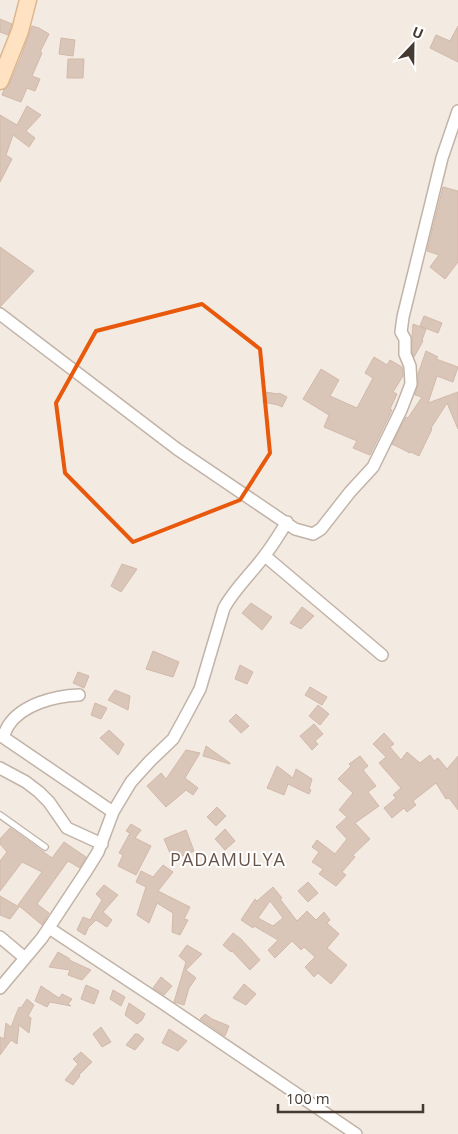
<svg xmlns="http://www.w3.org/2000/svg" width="458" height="1134" font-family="'Open Sans',sans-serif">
<rect width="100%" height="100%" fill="#f3eae2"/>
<path fill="#d9c6b9" stroke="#d2b9a9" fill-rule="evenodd" d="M0,19l12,5 -4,11 -8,-3z
M32,26l7,2 10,6 -9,18 2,1 -10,23 8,3 -5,12 -8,-3 -6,14 -19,-7 2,-5 5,-5 11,-26z
M458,26v36l-28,-14 6,-13 14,6z
M61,38l14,2 -2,16 -14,-2z
M68,59h16l-1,19h-16z
M27,106l14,9 -15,16 9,7 -6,9 -16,-12 -7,20 6,4 -12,23v-67l17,10z
M443,187l15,4v71l-13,17 -15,-12 9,-12 -12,-4z
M0,247l34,24 -34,36z
M424,316l18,7 -4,10 -18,-7z
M413,324l13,5 -4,11 1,1 -9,16 -2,-5v-15z
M426,351l12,6 -2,2 22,8 -5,15 -16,-6 -9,27 30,-11v37l-11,-26 -16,25 1,1 -13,27 -8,-4 -1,1 -18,-9 14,-27 2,1 14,-21 -7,-2 3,-11v-10z
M374,357l13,8 3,-5 12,7 1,9 -10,16 4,2 -7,15 2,1 -22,45 -17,-7 4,-7 -33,-14 5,-12 -26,-16 18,-30 18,11 -9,16 27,12 16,-30 -8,-5z
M265,392l13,2 1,-1 8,4 -5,10 -4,-2 -15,-3z
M122,564l15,5 -16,23 -10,-6z
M251,603l21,14 -10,13 -20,-17z
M302,607l12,9 -13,13 -11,-6z
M153,651l26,11 -6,15 -27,-8z
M240,665l13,7 -6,12 -12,-5z
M78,672l11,4 -5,12 -11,-5z
M310,687l17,10 -5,8 -17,-10z
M115,690l15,6 -2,14 -20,-10z
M95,703l12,5 -6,11 -10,-4z
M318,705l11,9 -9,11 -11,-9z
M236,714l13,12 -8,7 -12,-12z
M314,724l9,10 -8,7 3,3 -6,6 -12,-14z
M109,730l15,14 -6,11 -18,-17z
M384,733l10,11 -4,3 11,13 6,-8 13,11 10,-8 4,6 4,-3 9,11 11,-13v54l-9,-12 -3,1 -10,-16 -23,18 3,4 -9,7 -3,-4 -12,10 -8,-10 12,-10 -3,-3 8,-7 -22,-25 7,-6 -13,-13z
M206,746l24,17v1l-27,-8z
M186,750l14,3 -15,25 13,10 -5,7 -7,-5 -20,17 -19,-21 14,-13 5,6z
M360,756l8,10 -5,4 13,16 -8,6 11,14 -24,17 15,16 -17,16 2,2 -13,15 4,3 -10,11 -17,-12 4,-5 -11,-7 7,-10 -7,-5 5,-7 18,14 12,-15 -11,-12 11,-10 -8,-7 14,-17 -15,-14 13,-13 -2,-2z
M277,766l16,12 3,-9 16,10 -3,10 2,1 -2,4 -21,-10 -4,11 -17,-7z
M217,807l9,9 -10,10 -9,-9z
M131,824l10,6 -6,8 16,8 -15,29 -18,-9 5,-11 -4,-2 11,-20 -4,-2z
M10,828l42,30 12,-16 22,15 -6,11 -12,-7 -31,43 12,9 -7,12 -24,-20 24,-33 -20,-10 -22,29v-30l7,-9 -7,-8v-5z
M225,829l10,12 -10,9 -10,-11z
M186,830l8,21 -21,9 -9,-21z
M163,865l10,7 -15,19 32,16 -6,12 4,1 -8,15 -8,-3 1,-19 -16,-10 -8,20 -12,-8 9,-28 -10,-5 5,-11 12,6z
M308,882l10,11 -10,9 -10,-11z
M104,885l14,10 -15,17 9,8 -5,7 -11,-7 -6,6h-1l-4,9 -8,-5 6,-13 7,3 12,-20 -6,-6z
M273,887l9,11 -2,1 17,22 10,-10 9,9 8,-8 6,8 -3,3 12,11 -12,14 20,17 -16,19 -13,-11 -4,4 -9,-10 10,-10 -11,-10 -3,3 -9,-9 -17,17 -7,-8 10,-10 -24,-14 -1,2 -12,-8 14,-21 2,2zM270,901l13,17 -10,8 -15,-8z
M0,896l19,11 -9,12 -10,-4z
M233,933l8,6 19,21 -10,10 -18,-19 -1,1 -8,-7z
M187,945l15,9 -16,16 10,8 -7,10 -5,17 -10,-3 12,-40 -7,-6z
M58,952l12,7 -1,1 22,10 -9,10 -14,-5 2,-5 -21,-3z
M161,977l11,9 -8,9 -11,-7z
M244,984l12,10 -10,11 -13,-7z
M86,985l13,6 -5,13 -13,-5z
M41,986l18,12 3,-4 10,5 -4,5 3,2 -21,-4 -3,5 -12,-6z
M113,990l12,7 -4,9 -11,-7z
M27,999l7,6 -6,11 3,2 -2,15 -10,-8 -2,19 -6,-4 -11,15v-18l4,2 2,-16 5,4 8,-20 2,1z
M129,1003l16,11 -3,6 -5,4 -12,-9z
M205,1014l7,5 17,7 -4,10 -25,-17z
M101,1027l10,15 -9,5 -9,-13z
M169,1029l18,12 -9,10 -16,-8z
M135,1034h3l6,5 -9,11 -9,-5z
M81,1052l11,10 -13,13 1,1 -7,9 -8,-5 13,-16 -5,-5z"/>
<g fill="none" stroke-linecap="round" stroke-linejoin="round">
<g stroke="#c2b3a7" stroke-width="8">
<path id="service" d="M0,815l45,32"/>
</g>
<g stroke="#c2b3a7" stroke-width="14">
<path id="minor" d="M0,314l177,135 118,80 18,5 8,-5 29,-37 23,-25 28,-57 10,-26 -1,-18 -5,-12v-15l-4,-7 2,-15 39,-159 16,-47
M265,556l117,99
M0,735l113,77
M3,737c1,-3 3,-7 5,-11 14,-22 47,-30 71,-31
M0,768l26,14 13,10 10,10 18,26 35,16
M49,928l115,76 192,130
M0,937l25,21
M0,988l42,-50 43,-65 13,-21 15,-40 18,-30 19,-21 23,-22 11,-20 16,-30 24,-81c11,-20 28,-35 41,-53 8,-10 15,-22 22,-33"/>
</g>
<g stroke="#dcb68e" stroke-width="19">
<path id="secondary" d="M0,81l20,-50 8,-31"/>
</g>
<use href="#service" stroke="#fff" stroke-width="5.5"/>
<use href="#minor" stroke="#fff" stroke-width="11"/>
<use href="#secondary" stroke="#ffe2c1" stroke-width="16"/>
</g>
<path fill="none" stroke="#e8590c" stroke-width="4" stroke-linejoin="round" d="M202,304l58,45 10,104 -30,47 -107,42 -68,-69 -9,-70 40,-72z"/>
<g text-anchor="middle" stroke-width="4" stroke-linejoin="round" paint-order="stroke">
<g font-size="18" letter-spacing="1" fill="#695548" stroke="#fff">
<text x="228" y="866">PADAMULYA</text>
</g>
</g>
<g transform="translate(413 45) rotate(22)" stroke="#ffffff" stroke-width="4" paint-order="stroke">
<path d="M0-4L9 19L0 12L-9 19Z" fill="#453a32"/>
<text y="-8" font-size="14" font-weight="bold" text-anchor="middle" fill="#453a32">U</text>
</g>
<path d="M278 1104v8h145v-8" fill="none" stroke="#453a32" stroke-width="2.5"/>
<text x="286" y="1104" font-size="15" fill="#453a32" stroke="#ffffff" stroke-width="4" paint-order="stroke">100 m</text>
</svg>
